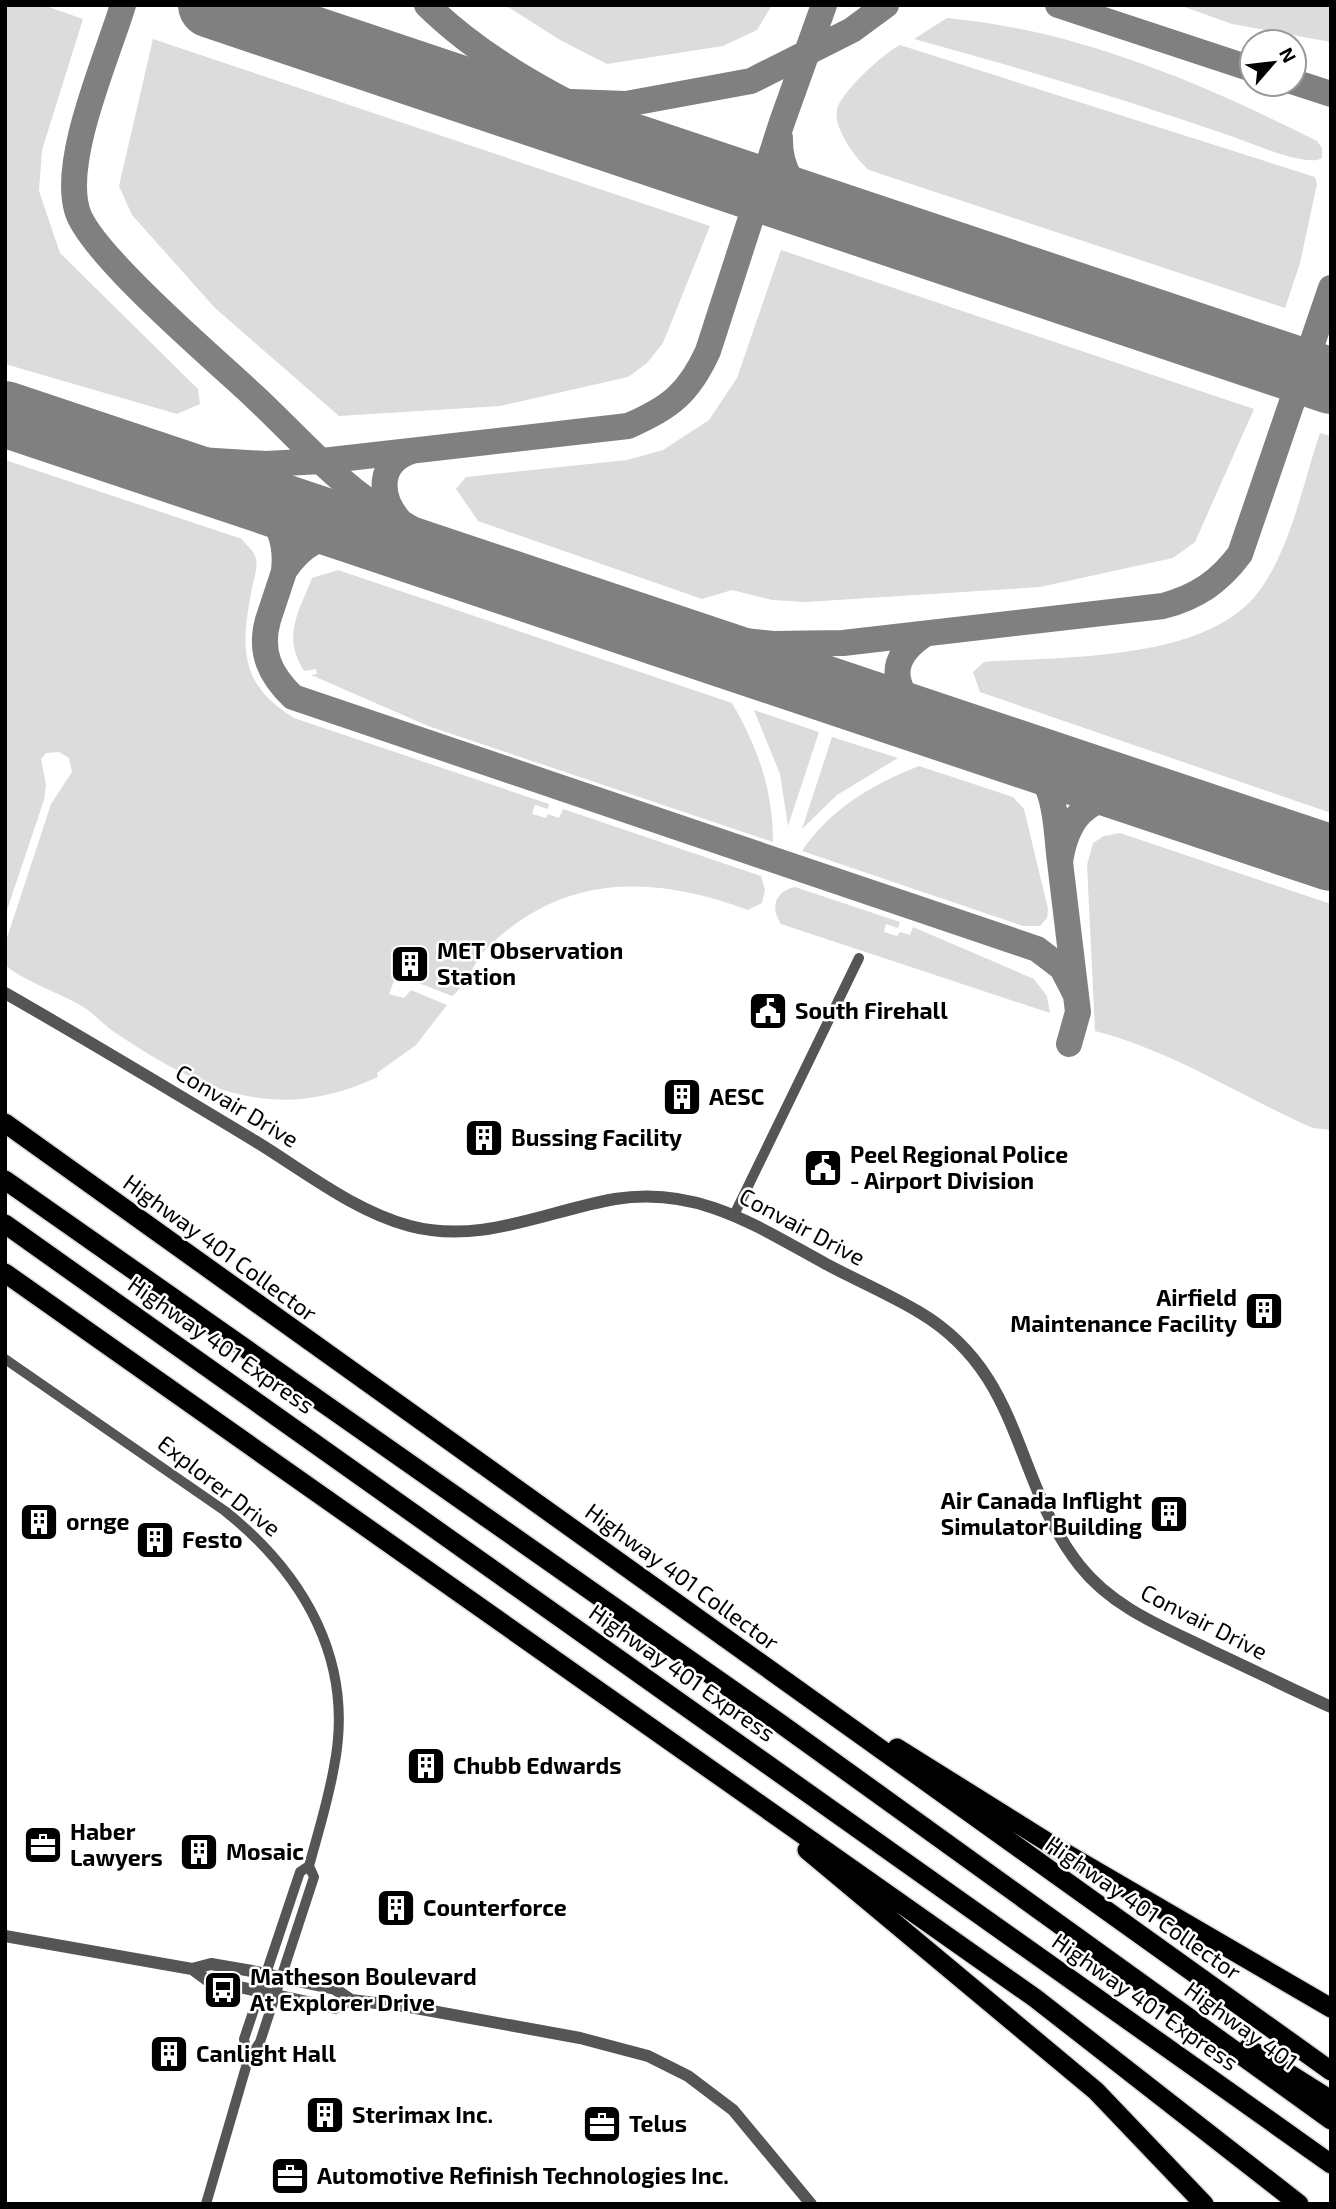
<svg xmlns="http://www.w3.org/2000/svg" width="1336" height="2209" font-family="'Exo 2',sans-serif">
<rect width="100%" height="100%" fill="#fff"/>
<path fill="#dcdcdc" d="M5,5h38l40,14 -41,131 -3,41 21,62 138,136 2,15 -23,10 -172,-50z
M505,5h267l-15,25 -34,16 -116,18 -47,-24z
M1179,5h152v37l-99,-18z
M947,18c130,12 255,65 370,123l5,7v10c-15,10 -73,-16 -91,-22 -105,-36 -210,-68 -317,-97z
M153,39l557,187 -47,117 -16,20 -19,14 -128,29 -161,10 -124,-108 -83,-93 -13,-29z
M900,45l415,132 2,7 -17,79 -15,45 -416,-138c-13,-11 -36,-42 -32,-60 3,-17 48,-58 63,-65z
M781,250l473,159 -59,133 -22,16 -133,29 -234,15 -34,-2 -40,-10 -30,9 -224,-78 -22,-32 10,-12 161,-17 36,-10 46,-30 28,-42z
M1320,433l11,3v377l-351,-121 -7,-20 11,-10c82,-6 228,0 278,-75 30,-44 41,-104 58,-154z
M5,460l237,79c4,6 11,11 13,17 4,10 -1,22 -3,32 -11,58 -14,96 42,130l255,86 -1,5 -13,-4 -3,9 14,4 2,-4 11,4 4,-9 198,67 4,14 -3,13 -14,7c-96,-35 -184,-37 -261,38 -14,14 -19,36 -35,48l-41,-16 7,-24 -10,-3 -5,4 -14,37 15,4 7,-8 36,15 -31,40 -39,28 1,4c-104,48 -175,14 -264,-45 -10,-7 -19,-17 -29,-24 -18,-12 -71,-31 -80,-44v-20l46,-140 21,-32 -3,-14 -10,-6 -13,1 -5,6 5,26 -2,15 -39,116z
M338,570l394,133c26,45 41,87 41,139l-345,-116 -117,-51 6,-1 -1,-5 -12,2c-22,-35 -6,-57 8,-93z
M754,710l65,22 -31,94 -8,-52z
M832,737l66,21 -61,37 -35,34z
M919,766l94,31 11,12 24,100 -1,9 -7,8h-17l-221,-75c28,-42 71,-67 117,-85z
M1120,833l211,71v226l-18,-2c-73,-32 -140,-77 -218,-97l-8,-166 6,-22 11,-7z
M795,887l105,35 -2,6 -12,-4 -2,8 13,4 3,-4 10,3 3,-8 121,52 13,17 3,17 -269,-89c-11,-16 -6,-33 14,-37z"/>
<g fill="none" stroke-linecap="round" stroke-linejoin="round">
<path stroke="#808080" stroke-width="26" d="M123,5c-16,53 -61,153 -46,205 11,42 141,152 178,187 36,34 70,72 109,101 40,29 85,52 127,77
M427,5c88,87 223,135 335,185
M1058,5l194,64
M413,73l104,27 109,4 125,-23 101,-51 34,-25
M1294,82l37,12
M780,138c-1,32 15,52 39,71
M51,429l148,31 67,4 56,-3 306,-35c42,-18 61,-33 80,-75l74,-229 42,-117
M156,466l103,37c21,19 28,41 25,68 44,-67 107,-26 167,-6
M309,496l-41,124c-9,32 2,55 25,77l744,252 25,19 14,27
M399,520c-21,-24 -21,-59 13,-69
M656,631l117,13 70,-1 320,-37c34,-9 56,-24 77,-52l91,-266
M925,721c-31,-31 -42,-60 0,-87
M923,723c42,14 108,22 126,68 8,21 8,48 11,71 16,-105 108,-57 173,-36
M1060,862l18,150 -9,32"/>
<path stroke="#808080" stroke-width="66" d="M211,5l1120,376
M5,414l1326,444"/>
<g stroke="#dbdbdb" stroke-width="22">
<path id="motorway" d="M5,1123l1326,948
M5,1180l776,544 550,396
M5,1224l1326,940
M5,1273l1030,725 264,206
M897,1748l163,102 271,158
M807,1850l289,241 108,113
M1248,2048l83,52"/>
</g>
<path stroke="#555" stroke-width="10" d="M735,1213l124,-255
M5,1359l220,152c80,64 130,151 109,256 -6,34 -16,66 -25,99l5,11 -54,165 -12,18 -42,144
M248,2060l-4,-21 56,-167 9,-6"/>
<path stroke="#555" stroke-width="12" d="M5,993c84,48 167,98 250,148 49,30 99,70 155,85 71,19 136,-15 205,-27 84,-13 141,27 211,65 30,16 63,30 93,48 106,63 93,168 161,254 34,43 86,62 134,86 39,18 77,37 117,55
M5,1936l187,33 15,11 128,28 16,-8
M192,1969l19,-5 41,7 83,18 16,11 59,7 170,31 68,18 40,20 45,34 78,94"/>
<use href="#motorway" stroke="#000" stroke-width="19"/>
</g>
<defs>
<g id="building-square" transform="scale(2.0125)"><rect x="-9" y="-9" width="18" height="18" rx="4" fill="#000" stroke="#fff"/><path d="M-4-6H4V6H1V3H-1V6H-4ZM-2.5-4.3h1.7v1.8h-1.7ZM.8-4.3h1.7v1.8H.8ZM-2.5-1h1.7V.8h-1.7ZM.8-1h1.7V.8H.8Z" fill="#fff"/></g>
<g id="civic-square" transform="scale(2.0125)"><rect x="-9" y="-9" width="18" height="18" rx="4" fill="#000" stroke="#fff"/><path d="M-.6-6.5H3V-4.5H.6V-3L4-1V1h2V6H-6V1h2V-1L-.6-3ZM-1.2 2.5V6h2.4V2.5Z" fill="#fff"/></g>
<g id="office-square" transform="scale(2.0125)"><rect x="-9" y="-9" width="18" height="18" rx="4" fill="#000" stroke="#fff"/><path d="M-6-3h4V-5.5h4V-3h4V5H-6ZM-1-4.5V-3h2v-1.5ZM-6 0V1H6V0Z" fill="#fff"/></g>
<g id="bus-square" transform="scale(2.0125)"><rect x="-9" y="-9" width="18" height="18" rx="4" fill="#000" stroke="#fff"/><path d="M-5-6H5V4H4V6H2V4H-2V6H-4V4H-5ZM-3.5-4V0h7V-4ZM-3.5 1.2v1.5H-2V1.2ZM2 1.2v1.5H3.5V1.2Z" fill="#fff"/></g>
</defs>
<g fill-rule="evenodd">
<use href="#building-square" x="410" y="964"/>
<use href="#civic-square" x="768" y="1011"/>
<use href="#building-square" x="682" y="1097"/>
<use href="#building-square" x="484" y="1138"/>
<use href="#civic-square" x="823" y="1168"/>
<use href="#building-square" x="1264" y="1311"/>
<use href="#building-square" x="1169" y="1514"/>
<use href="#building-square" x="39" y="1522"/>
<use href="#building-square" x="155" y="1540"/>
<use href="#building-square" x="426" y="1766"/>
<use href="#office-square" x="43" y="1845"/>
<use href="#building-square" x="199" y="1852"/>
<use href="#building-square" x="396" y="1908"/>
<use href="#bus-square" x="223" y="1990"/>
<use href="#building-square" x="169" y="2054"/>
<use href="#building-square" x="325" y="2115"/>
<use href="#office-square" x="602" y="2124"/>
<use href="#office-square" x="290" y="2176"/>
</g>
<g text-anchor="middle" stroke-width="5" stroke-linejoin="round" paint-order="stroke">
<g font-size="23" font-weight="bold" fill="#000" stroke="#fff" text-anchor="start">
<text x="437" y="959">MET Observation<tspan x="437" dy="26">Station</tspan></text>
<text x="795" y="1019">South Firehall</text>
<text x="709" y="1105">AESC</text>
<text x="511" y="1146">Bussing Facility</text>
<text x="850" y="1163">Peel Regional Police<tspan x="850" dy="26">- Airport Division</tspan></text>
<text x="1237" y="1306" text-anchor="end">Airfield<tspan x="1237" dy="26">Maintenance Facility</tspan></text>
<text x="1142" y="1509" text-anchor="end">Air Canada Inflight<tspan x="1142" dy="26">Simulator Building</tspan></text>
<text x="66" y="1530">ornge</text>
<text x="182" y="1548">Festo</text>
<text x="453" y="1774">Chubb Edwards</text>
<text x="70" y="1840">Haber<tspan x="70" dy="26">Lawyers</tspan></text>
<text x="226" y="1860">Mosaic</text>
<text x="423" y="1916">Counterforce</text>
<text x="250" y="1985">Matheson Boulevard<tspan x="250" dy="26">At Explorer Drive</tspan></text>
<text x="196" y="2062">Canlight Hall</text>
<text x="352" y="2123">Sterimax Inc.</text>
<text x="629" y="2132">Telus</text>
<text x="317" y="2184">Automotive Refinish Technologies Inc.</text>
</g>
<g font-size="23" fill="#000" stroke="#fff">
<text transform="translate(237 1106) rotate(31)" y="8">Convair Drive</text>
<text transform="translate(802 1227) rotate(28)" y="8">Convair Drive</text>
<text transform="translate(220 1248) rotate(36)" y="8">Highway 401 Collector</text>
<text transform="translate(221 1345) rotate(35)" y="8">Highway 401 Express</text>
<text transform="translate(219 1486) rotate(38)" y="8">Explorer Drive</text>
<text transform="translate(682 1577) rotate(36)" y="8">Highway 401 Collector</text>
<text transform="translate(1204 1622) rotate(27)" y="8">Convair Drive</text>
<text transform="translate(682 1673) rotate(35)" y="8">Highway 401 Express</text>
<text transform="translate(1143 1908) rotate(35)" y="8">Highway 401 Collector</text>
<text transform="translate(1145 2002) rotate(35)" y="8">Highway 401 Express</text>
<text transform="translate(1241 2026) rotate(36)" y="8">Highway 401</text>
</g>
</g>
<rect width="1336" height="2209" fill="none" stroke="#000000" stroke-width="14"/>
<g transform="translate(1273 63) rotate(62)"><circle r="33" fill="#ffffff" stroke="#999999" stroke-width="2"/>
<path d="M0-5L12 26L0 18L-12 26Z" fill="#000000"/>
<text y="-10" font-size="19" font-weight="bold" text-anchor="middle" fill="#000000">N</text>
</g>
</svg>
